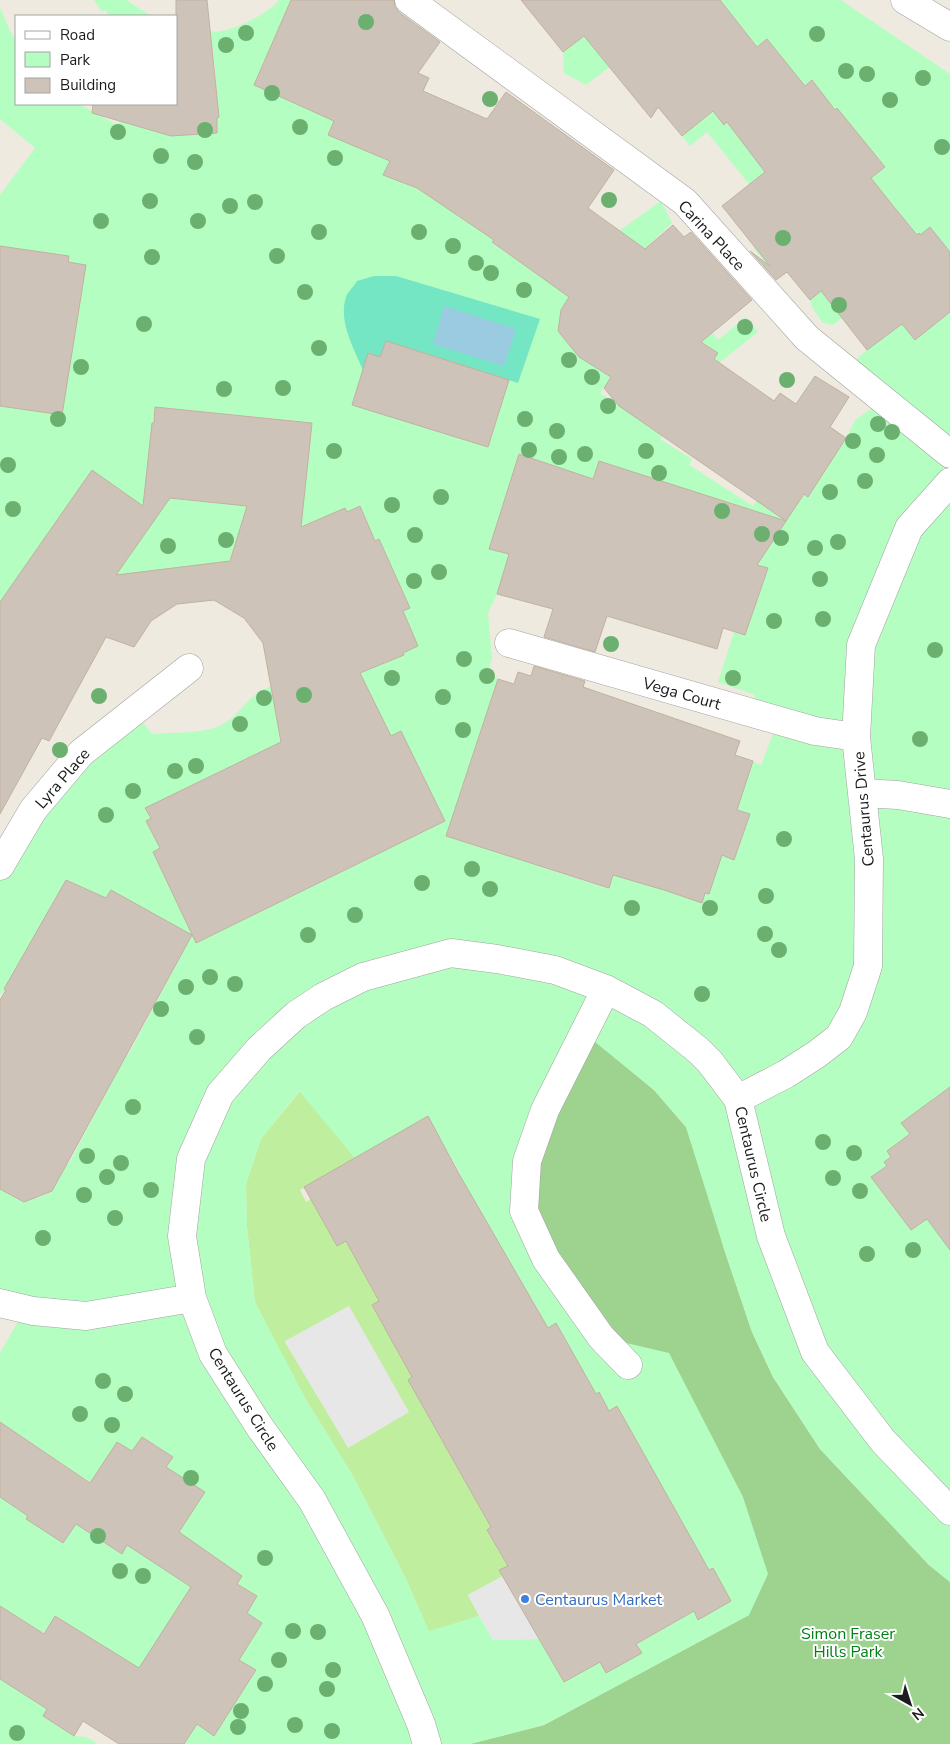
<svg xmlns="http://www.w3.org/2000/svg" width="950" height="1744" font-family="'Nunito Sans',sans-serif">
<rect width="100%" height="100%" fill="#eeeadf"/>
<path fill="#c0ee9f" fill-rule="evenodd" d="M300,1091l55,67 -55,32 6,12 5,-3 26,47 9,-5 33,60 -7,4 49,67 -13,8 83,147 -4,4 21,35 -8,4 3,6 -35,19 11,21 -50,16 -24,-55 -52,-101 -48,-78 -37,-70 -13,-26 -8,-75 -1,-43 15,-45zM349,1306l-1,141 -63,-105z"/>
<path fill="#9ed28f" d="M584,1032l70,58 32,37 21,62 17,60 28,83 21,45 47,72 109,116 21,17v162h-480l74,-19 205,-110 -148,-278 -77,-126z"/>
<path fill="#b5fec1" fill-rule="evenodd" d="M94,0h32l25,16h-40l-6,-6 -3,2z
M279,0h31l-19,1 -30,67 5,2 -7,17 65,29 11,2 -7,17 62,26 -6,14 34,14 76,51 -2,3 52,36 34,5 -17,26 -3,21 24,27 29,19 -11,16 63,42 -3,4 32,20 -3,6 64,41 20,-32 5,3 -17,27 25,16 18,-26 4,2 38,-58 10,-19 18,-12 -28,-38 21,-19 35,-26 13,16 35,-28v491l-86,-8 86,11v776l-21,-17 -109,-116 -47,-72 -21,-45 -28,-83 -38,-122 -32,-37 -70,-57 -60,178 77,126 68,16 74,144 25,77 -19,41 -205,110 -74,19h-286l13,-20 17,12 42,-65 -17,-11 23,-37 -15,-10 10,-16 -20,-13 5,-8 -28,-20 -82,123 -23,-29 -53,-34 -13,17 -43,-27v-109l28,19 -1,3 35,24 30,-44 13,44 16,11 6,-9 39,7 39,-60 -39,-25 7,-10 -30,-20 -11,14 -15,-9 -26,41 -91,-61v-69l25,-44 -25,-6v-114l7,4 5,-9 26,14 14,-7 10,-18 -2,-15 9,5 53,-100 -10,-6 7,-6 9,4 54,-101 -1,-10 -76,-44 -39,-20 -17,28 4,2 -32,50 -19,35 -2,-2v-127l134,-155 18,23c21,-2 45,0 65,-7 18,-7 27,-25 42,-35 14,-9 32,-12 47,-17l-77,-109 -12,36 -7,-1 4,-38 -49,6 -40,24 -125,31v-218l74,-67 12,-73 -18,-4 1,-6 -69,-10v-51l35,-47 -35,-29v-111l10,23 6,10v63h63l38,21 2,-4 52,15 46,-3v-16h2l-6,-70h-20l17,-16c15,5 60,-18 69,-31zM396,276l122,106 -9,-2 -21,67 -136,-42zM156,407l153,15 -7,89 -158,-16 8,-72h2zM523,456l70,24 6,-19 71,23 54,72 44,12 -23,67 -11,-3 -16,50 37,13 -2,18 25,8 -17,44 -9,-4 -15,49 13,4 -16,46 -12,-5 -13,38h-4l-3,10 -38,-13 -44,-35 -12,33 -68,-21 9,-26 -94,-32 43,-130 -11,-4 5,-17 -4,-45 9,-19 12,-40 -20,-5 21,-68zM360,506l15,35 4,-1 30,68 -6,3 14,35 -14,7v2l-66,28 -59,-147 67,-28 2,4zM376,707l15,29 10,-5 25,50 3,48 -221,108 -7,-12 -23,-21 -25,-52 7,-4 -14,-27 5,-3 -6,-10 146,-71zM299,1091l56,67 73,-41 32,56 -8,5 70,123 9,-4 17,31 8,-4 25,44 8,30 10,-6 10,19 8,-5 20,35 -8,5 76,126 8,-4 18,33 -32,19 -5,-9 -57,33 5,9 -36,20 -6,-11 -36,20 -25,-43 -46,1 -14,-24 -50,15 -24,-54 -52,-101 -48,-78 -50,-96 -8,-75 -1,-43 15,-45z
M720,0h121l109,74v178l-20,-25 -10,8 -1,-2 -2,2 -46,-57 13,-11 -47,-59 -2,2 -23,-30 -19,14 -4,-3 -52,44 26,33 9,-6 46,58 -11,9 6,8 -33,27 -11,2 -16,-18 29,-23 -75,-93 -17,14 -8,-10 31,-25 11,14 56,-44 -2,-3 12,-10 -23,-29 -12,10 -2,-2 3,-2z
M592,29l23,34 -29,22 -22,-12 -1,-21z
M661,201l11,22 -28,27 74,90 28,-23 12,15 -39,31 -6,-4 5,-6 -62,-42 -58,-65z
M842,273l34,18 -43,34 -10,-2 -10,-14 -3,-9z
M0,1679l56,16 -13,21 30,20 13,1 12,7h-98z"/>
<path fill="#74e6c3" d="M374,276h22l144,43 -22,64 -132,-42 -6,16 -17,13c-9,-21 -25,-49 -17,-73 2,-5 8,-11 11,-16z"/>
<path fill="#e7e7e7" d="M349,1306l60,106 -61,36 -63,-107z
M503,1576l36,63 -46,1 -25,-45z"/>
<path fill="#9acbe1" d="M444,306l72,23 -12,37 -71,-22z"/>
<path fill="#cec3b8" stroke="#c1b1a0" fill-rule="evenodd" d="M176,0h31l12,117 -2,1v15l-46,3 -79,-23 1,-9h83z
M291,0h103l1,7 5,6 40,29 -22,31 11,5 -6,13 64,28 19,-27 108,78 -26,38 57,41 28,-24 11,12 7,-5 61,68 -51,42 17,11 -4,6 60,42 6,-8 16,11 19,-28 34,21 -19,30 16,11 -38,59 -4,-3 -18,27 -167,-115 -15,-18 7,-11 -32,-20 -21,-26 3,-21 8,-13 -77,-55 2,-2 -77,-52 -34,-13 7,-14 -62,-26 6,-14 -80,-36z
M521,0h199l37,47 10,-8 38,47 7,-6 23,30 2,-2 48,59 -14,11 23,29 23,28 2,-2 1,2 10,-8 20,25v60l-35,28 -13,-16 -35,26 -46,-59 -11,9 -23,-28 -11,8 -26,-29 20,15 -48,-60 43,-34 -38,-50 -3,3 -11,-14 -31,25 -24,-29 -7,11 -67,-82 -21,16z
M0,246l69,10 -1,6 18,3 -24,150 -62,-9z
M386,341l123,39 -21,67 -136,-42 16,-52 12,4z
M155,407l157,16 -11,104 44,-19 2,4 13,-6 15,35 4,-2 31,69 -7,3 15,35 -15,7 1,2 -44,18 31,63 10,-5 44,90 -249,122 -43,-91 7,-4 -14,-27 5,-3 -6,-10 136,-66 -18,-99 -19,-25 -30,-18 -37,4 -26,17 -17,26 -28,-10 -57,104 -7,-3 -42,76v-212l92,-132 51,36 9,-83h2zM170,498l77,8 -17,55 -114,14z
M519,454l74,25 6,-18 187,60 -29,44 11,3 -23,67 -22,-7 -6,21 -110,-33 -12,36 -51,-15 9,-28 -56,-15 12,-40 -20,-5z
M534,666l51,15 -2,6 157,54 -5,14 18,6 -16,49 13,4 -16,46 -12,-5 -13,39 -4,-1 -3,10 -38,-13 -51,-15 -4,13 -163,-52 52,-157 16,5 4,-12 13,4z
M66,880l40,18 5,-8 81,45 -140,256 -28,11 -24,-13v-189l6,-10 -2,-1z
M950,1087v163l-23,-31 -16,11 -40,-53 16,-11 -3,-4 7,-5 -4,-6 23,-17 -9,-11z
M428,1116l31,58 89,154 8,-5 40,71 3,-2 10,19 8,-5 92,164 4,-2 18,33 -33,19 -4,-9 -58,33 6,9 -36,20 -6,-11 -36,20 -65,-112 9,-4 -21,-36 4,-3 -83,-147 4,-3 -40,-72 7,-4 -33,-60 -9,5 -33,-59z
M0,1422l90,61 27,-41 15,9 10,-14 31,20 -7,10 39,25 -26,40 63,44 -5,8 20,12 -10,17 15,10 -23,37 17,10 -42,66 -17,-12 -13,20h-65l-36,-23 -9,15 -31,-20 4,-7 -47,-30v-73l44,28 11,-18 84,52 52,-81 -64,-42 -5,9 -46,-30 -13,19 -37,-24 2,-3 -28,-19z"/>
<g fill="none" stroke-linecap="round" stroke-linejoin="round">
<g stroke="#a2a2a2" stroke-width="29">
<path id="minor" d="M409,0l276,202 122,136 143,116
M905,0l45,27
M509,643l306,88 41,6
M862,793l36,2 52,9
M0,866l33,-56 48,-57 108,-85
M606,989l-61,121 -18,51 -3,50 22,48 55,78 27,28
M738,1099l48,-25 31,-20 22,-17 14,-25 15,-46 1,-107 -13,-122 5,-92 48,-117 41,-46
M0,1303l33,8 53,5 106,-18
M427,1744l-6,-20 -46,-109 -63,-115 -53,-74 -46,-72 -21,-56 -10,-62 9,-77 29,-65 39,-45 37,-34 27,-18 40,-20 88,-24 46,6 58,11 51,19 47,25 45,36 12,12 28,37 33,137 44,116 68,89 67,70"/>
</g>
<use href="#minor" stroke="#fff" stroke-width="28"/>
</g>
<g fill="#6cb070">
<circle cx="366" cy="22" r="8"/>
<circle cx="246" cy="33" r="8"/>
<circle cx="817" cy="34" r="8"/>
<circle cx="226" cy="45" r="8"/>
<circle cx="846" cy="71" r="8"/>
<circle cx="867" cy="74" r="8"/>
<circle cx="923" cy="78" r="8"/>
<circle cx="272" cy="93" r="8"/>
<circle cx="490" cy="99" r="8"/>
<circle cx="890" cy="100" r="8"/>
<circle cx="300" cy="127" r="8"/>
<circle cx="205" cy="130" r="8"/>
<circle cx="118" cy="132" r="8"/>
<circle cx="942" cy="147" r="8"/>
<circle cx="161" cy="156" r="8"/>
<circle cx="335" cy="158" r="8"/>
<circle cx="195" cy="162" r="8"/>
<circle cx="609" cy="200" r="8"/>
<circle cx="150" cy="201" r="8"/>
<circle cx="255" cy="202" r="8"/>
<circle cx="230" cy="206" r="8"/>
<circle cx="101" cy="221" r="8"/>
<circle cx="198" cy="221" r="8"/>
<circle cx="319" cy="232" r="8"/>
<circle cx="419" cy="232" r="8"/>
<circle cx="783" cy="238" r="8"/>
<circle cx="453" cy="246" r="8"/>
<circle cx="277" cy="256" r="8"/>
<circle cx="152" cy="257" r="8"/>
<circle cx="476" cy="263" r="8"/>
<circle cx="491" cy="273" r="8"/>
<circle cx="524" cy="290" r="8"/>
<circle cx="305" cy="292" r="8"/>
<circle cx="839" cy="305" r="8"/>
<circle cx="144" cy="324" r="8"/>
<circle cx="745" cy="327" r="8"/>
<circle cx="319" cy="348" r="8"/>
<circle cx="569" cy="360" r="8"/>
<circle cx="81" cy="367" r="8"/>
<circle cx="592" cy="377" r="8"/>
<circle cx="787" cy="380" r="8"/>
<circle cx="283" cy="388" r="8"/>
<circle cx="224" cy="389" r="8"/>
<circle cx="608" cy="406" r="8"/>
<circle cx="58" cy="419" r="8"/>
<circle cx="525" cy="419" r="8"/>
<circle cx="878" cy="424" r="8"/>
<circle cx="557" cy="431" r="8"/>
<circle cx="892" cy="432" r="8"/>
<circle cx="853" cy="441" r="8"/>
<circle cx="529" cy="450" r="8"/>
<circle cx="334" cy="451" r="8"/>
<circle cx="646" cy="451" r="8"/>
<circle cx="585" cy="454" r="8"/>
<circle cx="877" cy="455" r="8"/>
<circle cx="559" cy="457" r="8"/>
<circle cx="8" cy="465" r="8"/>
<circle cx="659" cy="473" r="8"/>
<circle cx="865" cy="481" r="8"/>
<circle cx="830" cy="492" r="8"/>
<circle cx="441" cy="497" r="8"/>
<circle cx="392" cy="505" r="8"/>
<circle cx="13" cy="509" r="8"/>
<circle cx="722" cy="511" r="8"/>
<circle cx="762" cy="534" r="8"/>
<circle cx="415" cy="535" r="8"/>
<circle cx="781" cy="538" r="8"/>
<circle cx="226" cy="540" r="8"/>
<circle cx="838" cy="542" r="8"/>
<circle cx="168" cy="546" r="8"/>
<circle cx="815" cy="548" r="8"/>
<circle cx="439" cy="572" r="8"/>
<circle cx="820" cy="579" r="8"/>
<circle cx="414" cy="581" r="8"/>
<circle cx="823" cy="619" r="8"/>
<circle cx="774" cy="621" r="8"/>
<circle cx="611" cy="644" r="8"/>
<circle cx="935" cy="650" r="8"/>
<circle cx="464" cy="659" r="8"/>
<circle cx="487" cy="676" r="8"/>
<circle cx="392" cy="678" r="8"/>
<circle cx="733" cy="678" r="8"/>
<circle cx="304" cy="695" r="8"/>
<circle cx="99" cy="696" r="8"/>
<circle cx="443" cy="697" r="8"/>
<circle cx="264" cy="698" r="8"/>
<circle cx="240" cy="724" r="8"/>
<circle cx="463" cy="730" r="8"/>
<circle cx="920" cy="739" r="8"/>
<circle cx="60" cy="750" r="8"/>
<circle cx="196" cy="766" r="8"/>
<circle cx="175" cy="771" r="8"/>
<circle cx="133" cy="791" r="8"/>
<circle cx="106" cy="815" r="8"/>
<circle cx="784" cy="839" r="8"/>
<circle cx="472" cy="869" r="8"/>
<circle cx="422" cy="883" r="8"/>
<circle cx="490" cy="889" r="8"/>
<circle cx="766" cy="896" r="8"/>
<circle cx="632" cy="908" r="8"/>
<circle cx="710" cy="908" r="8"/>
<circle cx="355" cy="915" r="8"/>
<circle cx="765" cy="934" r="8"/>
<circle cx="308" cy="935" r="8"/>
<circle cx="779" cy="950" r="8"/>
<circle cx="210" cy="977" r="8"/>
<circle cx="235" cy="984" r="8"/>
<circle cx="186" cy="987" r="8"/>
<circle cx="702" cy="994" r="8"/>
<circle cx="161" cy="1009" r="8"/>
<circle cx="197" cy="1037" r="8"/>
<circle cx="133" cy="1107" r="8"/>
<circle cx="823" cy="1142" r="8"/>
<circle cx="854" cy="1153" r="8"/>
<circle cx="87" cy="1156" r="8"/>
<circle cx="121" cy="1163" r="8"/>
<circle cx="107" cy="1177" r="8"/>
<circle cx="833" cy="1178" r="8"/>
<circle cx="151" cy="1190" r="8"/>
<circle cx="860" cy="1191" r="8"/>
<circle cx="84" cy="1195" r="8"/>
<circle cx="115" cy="1218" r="8"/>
<circle cx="43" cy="1238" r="8"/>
<circle cx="913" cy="1250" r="8"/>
<circle cx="867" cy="1254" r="8"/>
<circle cx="103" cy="1381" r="8"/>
<circle cx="125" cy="1394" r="8"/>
<circle cx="80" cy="1414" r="8"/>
<circle cx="112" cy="1425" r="8"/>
<circle cx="191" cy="1478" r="8"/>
<circle cx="98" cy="1536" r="8"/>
<circle cx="265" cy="1558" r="8"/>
<circle cx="120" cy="1571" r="8"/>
<circle cx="143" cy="1576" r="8"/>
<circle cx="293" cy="1631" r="8"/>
<circle cx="318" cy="1632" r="8"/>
<circle cx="279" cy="1660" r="8"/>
<circle cx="333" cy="1670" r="8"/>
<circle cx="265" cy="1684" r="8"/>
<circle cx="327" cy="1689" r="8"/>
<circle cx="241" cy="1711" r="8"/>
<circle cx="295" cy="1725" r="8"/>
<circle cx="238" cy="1727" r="8"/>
<circle cx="332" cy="1731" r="8"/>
<circle cx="17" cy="1733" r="8"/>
</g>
<circle fill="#3f7fe0" stroke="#fff" stroke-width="2" cx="525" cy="1599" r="5"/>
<g text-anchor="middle" stroke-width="4" stroke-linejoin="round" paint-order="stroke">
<g font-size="16" fill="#1b1b1b" stroke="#fff">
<text transform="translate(712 235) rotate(47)" y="6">Carina Place</text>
<text transform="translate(682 693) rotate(16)" y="6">Vega Court</text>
<text transform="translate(62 778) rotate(-49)" y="6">Lyra Place</text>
<text transform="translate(863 809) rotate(-95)" y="6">Centaurus Drive</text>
<text transform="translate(754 1164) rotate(77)" y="6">Centaurus Circle</text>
<text transform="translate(244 1399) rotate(58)" y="6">Centaurus Circle</text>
</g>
<g font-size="16" fill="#366cbe" stroke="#fff" text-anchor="start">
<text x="535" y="1605">Centaurus Market</text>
</g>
<g font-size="16" fill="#018116" stroke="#fff">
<text x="848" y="1639">Simon Fraser<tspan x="848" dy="18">Hills Park</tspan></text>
</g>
</g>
<rect x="15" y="15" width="162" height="90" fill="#ffffff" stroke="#a4a4a4"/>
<rect x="25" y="31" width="25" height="8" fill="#ffffff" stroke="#a4a4a4"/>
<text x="60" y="40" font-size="15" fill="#1b1b1b">Road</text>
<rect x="25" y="52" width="25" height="15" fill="#b5fec1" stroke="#a4a4a4"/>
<text x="60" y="65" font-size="15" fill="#1b1b1b">Park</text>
<rect x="25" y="78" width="25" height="15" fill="#cec3b8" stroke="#a4a4a4"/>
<text x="60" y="90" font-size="15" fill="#1b1b1b">Building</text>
<g transform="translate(910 1704) rotate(141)" stroke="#ffffff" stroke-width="4" paint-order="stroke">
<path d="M0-4L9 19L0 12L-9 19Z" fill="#1b1b1b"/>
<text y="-8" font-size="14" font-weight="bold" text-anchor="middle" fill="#1b1b1b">N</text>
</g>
</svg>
